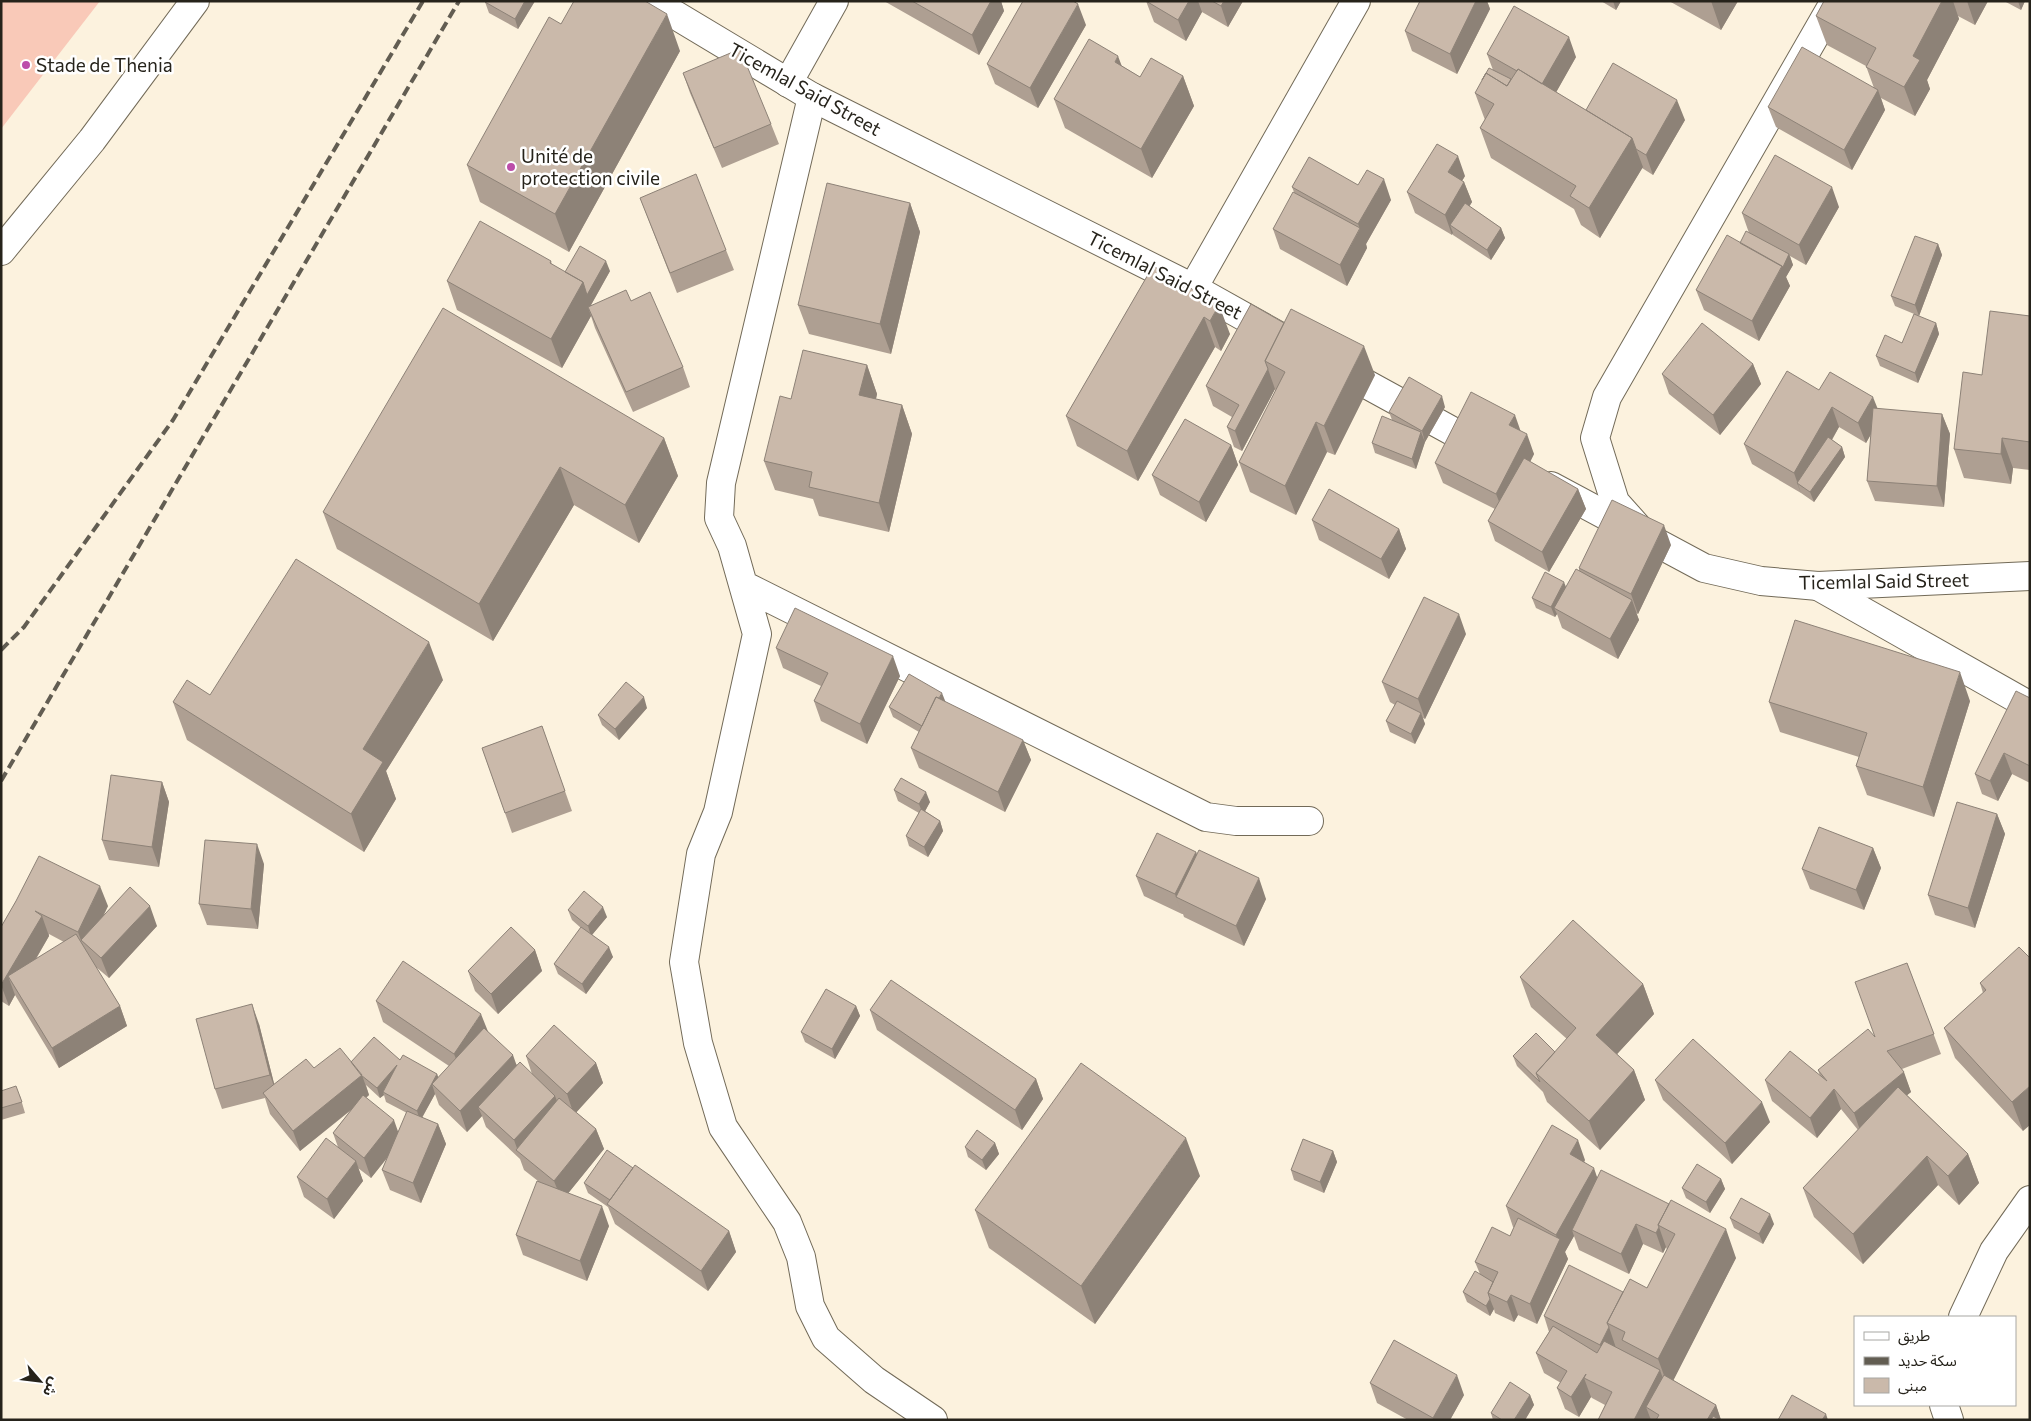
<svg xmlns="http://www.w3.org/2000/svg" width="2031" height="1421" font-family="Commissioner,'Noto Sans Arabic',sans-serif">
<rect width="100%" height="100%" fill="#fcf2de"/>
<path fill="#f9c9b8" d="M1,1h99l-99,128z"/>
<g fill="none" stroke-linecap="round" stroke-linejoin="round">
<g stroke="#726a58" stroke-width="30">
<path id="street" d="M788,83l46,-82
M812,97l-91,386 -2,35 13,28 25,88 -39,178 -17,42 -17,108 14,81 25,84 64,95 14,35 9,49 16,32 48,42 59,40
M1193,288l163,-287
M1640,530l-25,-28 -20,-64 12,-41 228,-396
M745,586l461,231 30,4h73
M1818,586l212,120
M1963,1317l31,-66 36,-51
M1944,1405l5,15"/>
</g>
<g stroke="#726a58" stroke-width="30">
<path id="secondary" d="M652,1l160,96 381,191 84,47
M1337,368l146,80
M1551,486l153,82 57,13 57,5 212,-10"/>
</g>
<g stroke="#726a58" stroke-width="30">
<path id="primary" d="M1,251l91,-111 103,-139"/>
</g>
<use href="#street" stroke="#fff" stroke-width="28"/>
<use href="#secondary" stroke="#fff" stroke-width="28"/>
<use href="#primary" stroke="#fff" stroke-width="28"/>
<path stroke="#625d52" stroke-width="4" stroke-dasharray="10 5" stroke-linecap="butt" d="M1,650l23,-23 149,-207 250,-419
M1,781l458,-780"/>
</g>
<path fill="#ae9f92" fill-rule="evenodd" d="M535,1l-17,28 -29,-16 -4,-11z
M884,1h117l3,10 -25,44z
M1146,1h97l-15,26 -26,-15 -16,29 -32,-19z
M1420,1h67l3,8 -33,65 -45,-23 -7,-20z
M1601,1h20l-5,9z
M1669,1h69l-17,29z
M1824,1h164l-13,24 -17,-9 1,3 -32,61 3,9 -15,27 -34,-18 4,12 -33,60 -76,-43 -8,-20 106,-19 -8,-22 -39,-21 -11,-29z
M2004,1h21l-4,9z
M561,24l119,27 -111,201 -89,-50 -13,-37z
M1086,25l-48,83 -43,-24 -8,-20z
M1487,54l89,3 -20,35 30,18 99,10 -32,55 -11,-7 -42,70 -19,-13 -7,-16 -83,-51 -11,-30 5,-8 -10,-27 18,-23z
M1122,66l18,11 43,-1 11,30 -42,72 -87,-50 -11,-29z
M683,73l88,51 8,20 -57,24 -32,-75z
M1465,176l-3,5 2,1 8,20 -3,4 32,22 4,10 -14,22 -38,-25v-2l-1,2 -37,-22 -8,-21z
M1358,185l33,15 -25,44 1,4 -20,38 -67,-37 -7,-20 21,-37 -2,-5z
M640,198l86,52 8,20 -57,23z
M910,203l10,29 -29,122 -82,-20 -11,-29z
M1839,207l-33,58 -16,-9 3,9 -7,12 4,9 -31,55 -55,-31 -8,-20 53,-57 -7,-20z
M1938,244l4,11 -23,61 -24,-10 -4,-10z
M551,261l1,4 13,7 45,-1 -19,34v1l40,-5 52,66 7,20 -57,25 -38,-84 -4,-12 -29,52 -105,-58 -10,-29z
M1153,266l77,68 -9,17 -6,-4 -77,134 -61,-35 -11,-30z
M1251,304l124,71 -40,80 -8,-3 -31,63 -46,-23 -11,-30 37,-71 -1,-2 -33,62 -8,-4 -7,-20 5,-10 -19,-11 -7,-20z
M2030,316v154l-17,-2 -2,16 -47,-6 -10,-29 28,-74z
M1936,323l3,11 -21,49 -38,-17 -4,-10 26,-13z
M1753,364l8,20 -41,51 -51,-41 -7,-20z
M867,365l10,29 -1,5 26,6 10,29 -23,98 -70,-16 -6,-17 -38,-9 -11,-29 27,-62z
M1819,390l59,19 64,5 8,20 -6,73 -69,-6 -8,-20 4,-48 -5,10 -27,-16 -7,13 10,7 3,10 -31,45 -13,-9 -49,-29 -8,-20z
M1445,407l-20,35 -1,-1 1,1 -9,27 -41,-16 -3,-10 20,-23 -3,-8z
M1521,431l13,23 -4,8 48,27 8,20 -37,63 -54,-31 -7,-20 7,-12 -52,-26 -8,-20z
M664,438l14,38 -39,67 -65,-38 -81,136 -156,-92 -14,-37z
M1231,445l7,20 -32,57 -46,-27 -8,-20z
M1312,520l87,9 7,20 -17,30 -70,-39z
M1671,545l-33,69 -2,-1 3,7 -21,39 -56,-31 -5,-14 -2,3 -19,-9 -4,-10 34,-11 13,-16v-3z
M1466,634l-41,85 -2,-1 2,6 -10,20 -25,-12 -4,-11 9,-16 -5,-3 -8,-20z
M776,648l124,28 -33,68 -46,-23 -7,-20 7,-15 -38,-18z
M443,680l-57,91 10,28 -32,53 -177,-112 -14,-38 37,-7z
M2030,698v85l-18,-9 -14,27 -16,-7 -7,-20z
M1970,701l-36,116 -67,-22 -11,-29 3,-9 -79,-25 -11,-30z
M889,707l134,33 8,20 -26,52 -86,-44 -8,-20 8,-16 -26,-15z
M647,708l-28,32 -17,-15 -4,-10z
M542,726l30,85 -60,22 -30,-85z
M162,782l7,20 -10,65 -50,-7 -7,-20z
M894,790l36,12 -5,9 15,10 3,10 -15,26 -19,-11 -3,-10 13,-23 -21,-12z
M1997,814l8,20 -30,94 -40,-13 -7,-20z
M1873,848l8,20 -17,42 -54,-21 -8,-20z
M1196,852l1,3 69,44 -22,47 -60,-29 -1,-3h-1l-38,-18 -8,-20z
M264,864l-6,65 -51,-4 -8,-21z
M16,901l92,5 -5,11 54,9 -48,52 -13,-11 24,39 7,20 -68,42 -44,-73 -6,11 -8,-5v-74zM49,934l15,8 -28,17 13,-23z
M568,910l39,7 -15,18 21,22 -27,37 -28,-20 -4,-10 27,-36 -9,-8z
M535,950l7,21 -44,43 -23,-23 -7,-20z
M2030,958l-7,173 -68,-73 -11,-30 39,-35 -3,-10z
M1907,963l34,91 -39,15 9,23 -4,3 61,59 11,29 -20,22 -21,-20 -75,79 -49,-47 -11,-29 55,-58 -17,-21 -24,29 -45,-37 -7,-21 55,-4 -2,-6 57,-33z
M1520,977l123,7 11,30 -37,40 17,16 11,30 -45,50 -53,-48 -4,-10 -26,-26 -4,-10 42,-4 12,-13 -36,-32z
M376,1001l111,30 30,34 15,9 -6,-18 70,7 7,20 -27,29 20,17 8,20 -36,44 41,33 -22,55 -64,-26 -7,-20 22,-54 -14,-11 -4,-11 -34,-32 -4,-11 -15,16 -28,-27 -4,-11 -13,24 16,6 8,20 -25,59 -31,-13 -8,-20 6,-13 -17,21 -13,-10 5,13 -29,38 -30,-22 -7,-20 41,-30 -5,-14 17,-22 -50,40 -30,-37 -5,-16 -43,11 -7,-20 44,-65 15,60 40,-16 37,-6 49,-2 37,14 1,4 11,-12 -66,-44zM366,1085l14,13 4,-3 2,7 21,11 -9,19 -32,-34 3,-3z
M856,1006l4,10 -25,43 -30,-17 -4,-10z
M870,1010l166,69 7,20 -21,31 -145,-100z
M1655,1080l115,42 -38,42 -69,-64z
M1,1091l19,5 5,17 -24,7z
M995,1143l4,11 -13,16 -18,-13 -3,-10z
M1333,1151l4,11 -13,31 -30,-13 -3,-10z
M1585,1160l-1,3 14,15 138,80 -63,122 43,25 5,15h-123l7,-15 -13,-7 -1,-1 -12,20 -14,-8 -8,-21 4,-5 -17,-10 -8,-20 13,-21 -5,-16 79,-24 24,-4 20,-38 -1,-3 -3,6 -20,-9 -14,30 -50,-24 -5,-14 -9,16 3,7 -31,65 -19,-9 -4,7 -19,-9 -1,-4 -4,7 -23,-14 -4,-10 17,-18 -5,-12 35,-26 4,-9h-1l-7,-21z
M1200,1176l-105,148 -106,-76 -14,-38z
M1721,1179l4,10 -15,24 -24,-15 -4,-10z
M584,1183l145,48 7,21 -28,39 -93,-67 -7,-17 -20,-14z
M1730,1218l44,6 -11,20 -29,-16z
M1370,1383l94,12 -14,25h-42l-31,-17z
M1530,1395l4,10 -9,15h-32l-2,-7z"/>
<path fill="#8d8277" d="M525,1h10l-17,28 -3,-10z
M991,1h10l3,10 -25,44 -7,-20z
M1189,1h9l4,11 -16,29 -8,-21z
M1224,1h19l-15,26 -7,-21z
M1476,1h11l3,8 -33,65 -7,-20z
M1613,1h8l-5,9z
M1711,1h27l-17,29z
M1942,1h11l6,18 -32,61 3,9 -15,27 -11,-29 9,-31z
M1967,1h21l-13,24z
M2018,1h7l-4,9z
M1078,4l8,21 -48,83 -8,-20z
M667,14l13,37 -111,201 -14,-38z
M1569,37l7,20 -27,48 -8,-20z
M1118,56l11,29 -14,-23z
M1183,76l11,30 -42,72 -11,-29z
M1878,90l7,20 -33,60 -8,-20z
M1677,100l8,20 -32,55 -7,-20z
M1632,138l11,29 -43,71 -11,-30z
M1458,156l7,20 -10,16 -7,-20z
M1384,179l7,21 -25,44 1,4 -20,38 -7,-21 20,-36 -2,-5z
M1464,182l8,20 -16,27 -6,-4 3,8 -1,2 -7,-20z
M1832,187l7,20 -33,58 -7,-20z
M910,203l10,29 -29,122 -11,-30z
M1501,228l4,10 -14,22 -4,-10z
M1938,244l4,11 -23,61 -4,-11z
M1789,254l4,11 -7,12 4,9 -31,55 -7,-20z
M606,261l4,10 -19,34 2,7 -5,-5 3,9 -29,52 -11,-29 32,-57z
M1219,305l11,29 -9,17 -11,-30z
M1204,317l11,30 -77,134 -11,-30z
M1936,323l3,11 -21,49 -3,-10z
M1364,346l11,29 -40,80 -11,-29z
M1753,364l8,20 -41,51 -7,-20z
M867,365l10,29 -7,31 -11,-30z
M1268,369l7,20 -33,62 -7,-20z
M1442,396l3,11 -20,35 -3,-11z
M1873,397l8,20 -15,26 -8,-20z
M902,405l10,29 -23,98 -10,-29z
M1832,407l7,20 -35,61 -7,-5 4,10 -7,-20z
M1942,414l8,20 -6,73 -7,-21z
M1515,415l7,20 -13,-10z
M1316,422l11,30 -31,63 -11,-29z
M1421,432l4,10 -9,27 -4,-10z
M1527,434l7,20 -30,60 -8,-20z
M664,438l14,38 -39,67 -14,-38z
M2002,438l11,30 -2,16 -10,-30z
M1231,445l7,20 -32,57 -7,-20z
M1842,447l3,10 -31,45 -4,-10z
M560,467l14,38 -81,136 -14,-37z
M1578,489l8,20 -37,63 -7,-20z
M1664,525l7,20 -33,69 -7,-20z
M1399,529l7,20 -17,30 -8,-20z
M1564,582l4,10 -14,16 3,6 -2,3 -4,-10z
M1632,600l7,20 -21,39 -8,-20z
M1459,614l7,20 -41,85 -7,-20z
M429,642l14,38 -57,91 10,28 -32,53 -13,-38 12,-65z
M893,656l7,20 -33,68 -7,-20z
M1960,672l10,29 -36,116 -11,-30z
M942,693l4,10 -23,24z
M644,697l3,11 -28,32 -4,-11z
M1421,713l4,11 -10,20 -4,-10z
M1023,740l8,20 -26,52 -7,-20z
M2004,753l8,21 -14,27 -8,-20z
M162,782l7,20 -10,65 -7,-20z
M926,792l4,10 -7,13 -4,-11z
M1997,814l8,20 -30,94 -7,-20z
M940,821l3,10 -15,26 -4,-10z
M257,844l7,20 -6,65 -7,-20z
M1873,848l8,20 -17,42 -8,-20z
M1196,852l7,21 -27,24 6,17 -7,-20z
M1259,878l7,21 -22,47 -8,-20z
M100,886l8,20 -20,40 -7,-6 4,12 -7,-20z
M150,906l7,20 -48,52 -8,-20z
M603,907l4,10 -16,19 -3,-10z
M42,916l7,20 -32,55 -9,-15 7,19 -6,11 -8,-21z
M609,947l4,10 -27,37 -4,-10z
M535,950l7,21 -44,43 -7,-20z
M1643,984l11,30 -47,51 -11,-30z
M252,1004l7,20 18,71 -7,-20z
M120,1006l7,20 -68,42 -7,-20z
M856,1006l4,10 -25,43 -3,-10z
M481,1014l8,20 -27,40 -8,-20z
M513,1055l7,20 -42,32 4,9 -15,16 -7,-21z
M596,1063l7,20 -29,32 -7,-21z
M397,1065l-14,27 1,3 -4,3 -3,-10z
M1634,1070l11,30 -45,50 -11,-29z
M1904,1072l7,20 -50,41 -7,-20z
M437,1074l4,10h-9l3,10 -15,27 -3,-10z
M362,1075l7,20 -69,56 -7,-20z
M1036,1079l7,20 -21,31 -7,-20z
M2030,1086v39l-7,6 -11,-29z
M1834,1089l7,20 -24,29 -7,-20z
M555,1096l8,20 -45,35 -4,-11z
M1762,1102l8,20 -38,42 -7,-21z
M394,1120l7,20 -30,38 -7,-20z
M438,1124l8,20 -25,59 -8,-20z
M596,1129l8,20 -42,52 -8,-20z
M1186,1138l14,38 -105,148 -14,-38z
M1578,1140l7,20 -8,14 -7,-20z
M995,1143l4,11 -13,16 -4,-10z
M1333,1151l4,11 -13,31 -4,-11z
M1968,1154l11,29 -20,22 -11,-29z
M1927,1156l11,29 -75,79 -10,-30z
M356,1161l7,20 -29,38 -7,-20z
M1594,1168l7,21 -29,41 2,6 -9,16 3,7 -31,65 -7,-20 28,-61 -2,-8z
M1721,1179l4,10 -15,24 -4,-11z
M602,1206l7,20 -22,55 -7,-20z
M1770,1214l4,10 -11,20 -4,-10z
M1636,1224l7,20 -14,30 -8,-20z
M1659,1227l7,20 -3,6 -7,-20z
M1726,1229l10,29 -67,131 -11,-30z
M729,1231l7,21 -28,39 -7,-20z
M1511,1295l7,20 -4,7 -7,-20z
M1490,1299l4,10 -4,7 -4,-10z
M1609,1327l7,21 -9,17 -7,-20z
M1660,1370l7,20 -21,17 5,13h-17z
M1586,1374l-2,4 7,19 -12,20 -8,-20z
M1457,1375l7,20 -14,25h-17v-2z
M1530,1395l4,10 -9,15h-11z
M1716,1405l5,15h-14z
M1826,1414l2,6h-6z"/>
<path fill="#cab9aa" stroke="#8d8277" d="M486,1h39l-10,18 -30,-17z
M574,1h71l22,13 -112,200 -88,-49 82,-148 12,7z
M912,1h79l-19,34z
M1023,1h50l5,3 -48,84 -43,-24z
M1146,1h43l-11,19z
M1212,1h12l-3,5z
M1420,1h56l-26,53 -45,-23z
M1824,1h118l-29,55 7,4 -16,27 -38,-20 10,-19 -60,-32z
M1514,6l55,31 -27,47 -24,-15 -1,2 -30,-17z
M1089,39l29,17 -3,6 25,15 11,-19 32,18 -42,73 -87,-50z
M1802,47l76,43 -34,60 -76,-43z
M740,49l31,75 -57,24 -31,-75z
M1613,63l64,37 -31,55 -10,-6 -4,-11 -46,-28z
M1489,68l22,11 -4,7 -21,-13 -4,7z
M1518,69l114,69 -43,70 -19,-12 6,-10 -96,-58 14,-24 -19,-11 11,-20 21,13z
M1437,144l21,12 -10,16 16,10 -19,33 -38,-23z
M1775,155l57,32 -33,58 -57,-32z
M1309,157l49,28 9,-15 17,9 -26,45 -66,-37z
M696,174l30,76 -56,23 -30,-75z
M827,183l83,20 -30,121 -82,-19z
M1293,192l67,36 -20,37 -67,-36z
M1465,203l36,25 -14,22 -37,-25z
M480,221l71,40 -1,2 33,19 -32,57 -104,-58z
M1746,231l43,23 -6,13 -43,-24z
M1727,235l55,31 -30,55 -56,-31z
M1915,236l23,8 -23,61 -24,-9z
M580,246l26,15 -19,34 -4,-13 -18,-10z
M1153,266l66,39 -9,16 -6,-4 -77,134 -61,-35z
M626,290l5,11 19,-9 33,75 -57,25 -38,-85z
M1251,304l33,19 -19,38 3,8 -33,62 -8,-4 12,-22 -33,-19z
M443,308l221,130 -39,67 -65,-38 -81,137 -156,-92z
M1291,309l73,37 -40,80 -8,-4 -31,64 -46,-24 46,-90 -20,-11z
M1990,311l40,5v126l-28,-4 -1,16 -47,-5 9,-77 19,3z
M1914,314l22,9 -21,50 -39,-17 9,-21 17,8z
M1702,323l51,41 -40,51 -51,-41z
M803,350l64,15 -8,30 43,10 -23,98 -70,-16 3,-15 -48,-11 16,-65 11,3z
M1787,371l32,19 11,-18 43,25 -15,26 -26,-16 -38,66 -50,-29z
M1409,377l33,19 -20,35 -33,-19z
M1471,392l44,23 -6,10 18,9 -31,60 -61,-31z
M1873,408l69,6 -5,72 -70,-5z
M1382,416l39,16 -9,27 -40,-16z
M1185,419l46,26 -32,57 -47,-27z
M1828,437l14,10 -32,45 -13,-9z
M1524,458l54,31 -36,63 -54,-31z
M1329,489l70,40 -18,30 -69,-39z
M1612,500l52,25 -33,69 -52,-26z
M296,559l133,83 -66,107 20,13 -32,52 -178,-112 14,-22 23,15z
M1576,569l56,31 -22,39 -56,-31z
M1545,572l19,10 -13,25 -19,-9z
M1424,597l35,17 -41,85 -36,-17z
M795,608l98,48 -33,68 -46,-23 14,-28 -52,-25z
M1795,620l165,52 -37,115 -67,-21 11,-33 -98,-31z
M909,674l33,19 -3,5 -3,-1 -14,29 -33,-19z
M626,682l18,15 -29,32 -17,-14z
M2016,691l14,7v68l-26,-13 -14,28 -15,-7z
M936,697l87,43 -25,52 -87,-44z
M1397,701l24,12 -10,21 -25,-13z
M542,726l23,65 -60,22 -23,-65z
M111,775l51,7 -10,65 -50,-7z
M901,778l25,14 -7,12 -25,-14z
M1957,802l40,12 -29,94 -40,-13z
M921,809l19,12 -16,26 -18,-11z
M1819,827l54,21 -17,42 -54,-21z
M1157,833l39,19 -21,42 -39,-18z
M205,840l52,4 -6,65 -52,-5z
M1199,850l60,28 -23,48 -60,-29z
M39,856l61,30 -22,46 -43,-21 7,5 -41,69v-58l15,-26z
M130,887l20,19 -49,52 -20,-18z
M584,891l19,16 -15,19 -20,-16z
M1573,920l70,64 -47,51 38,35 -45,51 -53,-48 40,-45 -56,-51z
M511,927l24,23 -44,44 -23,-23z
M581,927l28,20 -27,37 -28,-20z
M76,934l44,72 -68,42 -44,-72z
M2019,947l11,11v128l-18,16 -68,-74 42,-38 -6,-7z
M403,961l78,53 -27,40 -78,-53z
M1907,963l27,71 -47,17 17,21 -50,41 -20,-24 -24,29 -45,-38 25,-29 37,30 -9,-11 50,-41 7,8 -20,-55z
M891,980l145,99 -21,31 -145,-100z
M826,989l30,17 -24,43 -31,-17z
M252,1004l18,71 -55,14 -19,-70z
M554,1025l42,38 -29,31 -41,-38z
M484,1028l29,27 -53,56 -28,-27z
M1536,1033l19,19 -19,21 4,9 -27,-26z
M374,1037l26,23 3,-5 34,19 -20,37 -34,-19 14,-27 -20,23 -16,-13 -10,-13z
M1693,1039l69,63 -37,41 -70,-63z
M340,1048l22,27 -69,56 -30,-38 43,-34 8,9z
M520,1062l35,34 -41,44 -36,-33z
M1081,1063l105,75 -105,148 -106,-76z
M16,1086l6,16 -21,6v-17z
M1898,1087l70,67 -20,22 -21,-20 -74,78 -50,-46z
M363,1095l31,25 -30,38 -31,-25z
M559,1098l37,31 -42,52 -38,-31z
M407,1111l31,13 -25,59 -31,-13z
M1552,1125l26,15 -8,14 24,14 -38,67 -50,-29z
M977,1130l18,13 -13,17 -17,-13z
M326,1138l30,23 -29,38 -30,-22z
M1303,1139l30,12 -13,31 -29,-12z
M607,1150l26,18 -23,32 -26,-17z
M1697,1164l24,15 -15,23 -24,-14z
M635,1165l94,66 -28,40 -94,-67z
M1601,1170l68,34 -11,21 1,2 -3,6 -20,-9 -15,30 -49,-24z
M537,1181l65,25 -22,55 -64,-26z
M1741,1198l29,16 -11,20 -29,-16z
M1671,1200l55,29 -68,130 -36,-19 3,-8 -18,-9 23,-44 17,9 28,-54 -17,-9z
M1518,1218l42,21 -30,65 -19,-9 -4,7 -19,-9 10,-21 -23,-10 17,-35 18,9z
M1569,1265l54,27 -16,31 2,4 -9,18 -56,-29z
M1475,1271l18,11 -5,11 2,6 -4,7 -23,-14z
M1553,1326l44,27 7,-12 56,29 -26,50h-36l14,-28 -28,-14 2,-4 -15,23 -14,-9 10,-17 -31,-18z
M1394,1340l63,35 -24,43 -63,-35z
M1664,1375l52,30 -9,15h-51l3,-5 -13,-8z
M1510,1382l20,13 -16,25h-12l-11,-7z
M1792,1395l34,19 -4,6h-44z
M1713,1416l7,4h-9z"/>
<g fill="#bc4daa" stroke="#fff" stroke-width="2">
<circle cx="26" cy="65" r="5"/>
<circle cx="511" cy="167" r="5"/>
</g>
<g text-anchor="middle" stroke-width="5" stroke-linejoin="round" paint-order="stroke">
<g font-size="19" fill="#26231b" stroke="#fff" text-anchor="start">
<text x="36" y="72">Stade de Thenia</text>
<text x="521" y="163">Unité de<tspan x="521" dy="22">protection civile</tspan></text>
</g>
<g font-size="19" fill="#26231b" stroke="#fff">
<text transform="translate(805 89) rotate(29)" y="7">Ticemlal Said Street</text>
<text transform="translate(1165 275) rotate(27)" y="7">Ticemlal Said Street</text>
<text transform="translate(1884 581) rotate(-1)" y="7">Ticemlal Said Street</text>
</g>
</g>
<rect width="2031" height="1421" fill="none" stroke="#26231b" stroke-width="5"/>
<rect x="1854" y="1316" width="162" height="90" fill="#ffffff" stroke="#a8a7a4"/>
<rect x="1864" y="1332" width="25" height="8" fill="#ffffff" stroke="#a8a7a4"/>
<text x="1898" y="1341" font-size="15" fill="#26231b">طريق</text>
<rect x="1864" y="1357" width="25" height="8" fill="#625d52" stroke="#a8a7a4"/>
<text x="1898" y="1366" font-size="15" fill="#26231b">سكة حديد</text>
<rect x="1864" y="1378" width="25" height="15" fill="#cab9aa" stroke="#a8a7a4"/>
<text x="1898" y="1391" font-size="15" fill="#26231b">مبنى</text>
<g transform="translate(40 1381) rotate(118)" stroke="#ffffff" stroke-width="4" paint-order="stroke">
<path d="M0-4L9 19L0 12L-9 19Z" fill="#26231b"/>
<text y="-8" font-size="14" font-weight="bold" text-anchor="middle" fill="#26231b">ش</text>
</g>
</svg>
